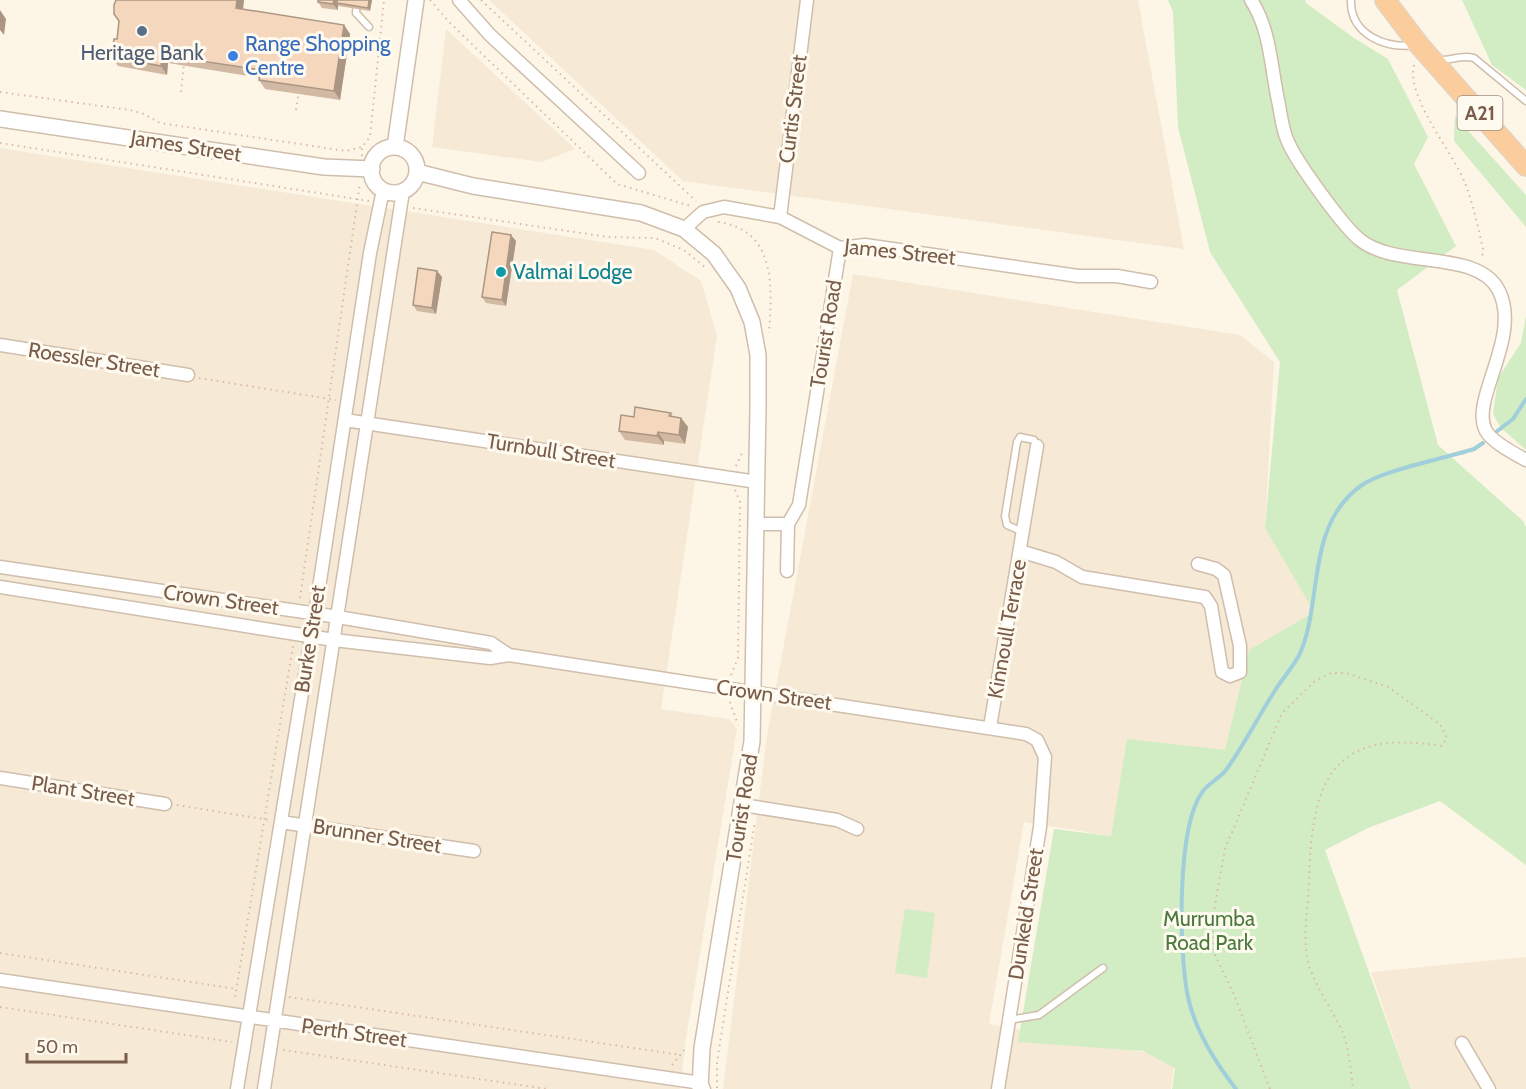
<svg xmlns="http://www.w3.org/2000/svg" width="1526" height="1089" font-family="Cabin,sans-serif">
<rect width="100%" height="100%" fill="#fdf6e7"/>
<path fill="#f6e9d5" d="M489,0h649l46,249 -501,-68z
M446,29l129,120 -33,13 -110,-15z
M0,148l654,102 47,31 16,55 -56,373 68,10 8,10 -52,316 -5,44h-680z
M853,274l387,61 34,27 -9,166 49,84 -65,38 -24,101 -98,-11 -16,96 -87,-14 -35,202 186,34 -4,31h-448l44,-354z
M1526,957v132h-115l-40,-117z"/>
<path fill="#d2ecc4" d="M1168,0h137l1,3 48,35 34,21 40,78 -14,27 42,82 -59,44 41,155 85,76 3,6v338l-86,-64 -72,27 -43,22 86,239h-239l3,-21 -32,-17 -125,-9 36,-213 57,7 16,-97 98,11 24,-100 65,-38 -49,-84 15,-166 -70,-110 -32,-125 -5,-115z
M1462,0h64v90l-34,-25z
M1455,116l71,79v32l-72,-86z
M1526,315v135l-25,-22 -8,-14 5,-36 23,-35z
M905,909l30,4 -8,65 -32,-5z"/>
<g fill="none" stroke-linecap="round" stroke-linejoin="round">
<path stroke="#a0cedb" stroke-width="4" d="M1496,432l17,-13 13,-20
M1236,1089c-21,-27 -41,-59 -48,-92 -9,-42 -12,-171 15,-206 6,-8 17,-13 23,-21 19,-26 33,-55 50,-81 8,-13 20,-25 25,-38 22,-54 5,-127 61,-166 22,-15 84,-27 112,-36l9,-6"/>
<g stroke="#d0beac" stroke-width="9">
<path id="service" d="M357,0l-1,13 13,14
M1351,0c-1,35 35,49 65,45
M1439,60c13,1 22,-6 35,-2l52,43
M1023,532l-16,-7 -2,-9 12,-74 3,-5 14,3 3,6
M1009,1020l30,-5 64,-47"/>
</g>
<g stroke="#d0beac" stroke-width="15">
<path id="minor" d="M459,0l31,35 149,138
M1251,0c20,30 20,70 28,105 2,12 4,28 10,39 9,20 54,82 70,95 36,31 119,9 140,52 23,47 -30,109 -13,140 6,11 29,23 40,29
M780,217l27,-217
M684,229l19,-17 21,-5 56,10 60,31 25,-3 213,31h39l34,6
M0,345l188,30
M345,420l412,62
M756,524h32l11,-19 41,-257
M1020,551l36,11 26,15 123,20 6,9 11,66 8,4 10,-4v-26l-16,-71 -8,-6 -18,-5
M0,567l338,50 153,26 18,12
M787,571l1,-47
M0,587l334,53 156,18 19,-3 517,79 11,6 8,17 -5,70 -42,262
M990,727l47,-281
M0,778l165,26
M743,805l94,15 20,9
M281,822l193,29
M0,980l701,103 3,6
M1462,1043l27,46
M237,1089l78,-475 55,-361 13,-63
M264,1089l139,-898"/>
</g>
<g stroke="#d0beac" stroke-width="18">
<path id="tertiary" d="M0,119l324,48 48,2
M395,147l21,-147
M371 170a23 23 0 1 1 46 0a23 23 0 1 1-46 0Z
M417,172l56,14 168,27 43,16 30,25 24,34 14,34 6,33v52l-6,334 -50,307 -2,41"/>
</g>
<g stroke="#dcd5d0" stroke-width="22">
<path id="trunk" d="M1385,0l34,45 107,121"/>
</g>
<path stroke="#dabaa0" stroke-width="2" stroke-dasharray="1.5 4.5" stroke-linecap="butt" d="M430,0l20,23 167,161 74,22
M481,0l215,201
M1414,65c-8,33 39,87 51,118 8,21 13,44 18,66l-1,11
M0,92l130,18 14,4 16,9 186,28 16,-4
M181,92l3,-28
M296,110l3,-18
M0,143l369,58
M362,156v-9l8,-10 14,-137
M413,208l195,29 47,1 29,12 22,18
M718,222c59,8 54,66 51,111
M199,378l137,22
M736,466l6,-13
M300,598l60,-415
M731,675l7,-17 2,-156 -5,-12
M730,702l8,23
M177,805l92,15
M0,953l237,36
M235,997l58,-351
M289,997l392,58
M0,1007l232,35
M283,1050l264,39
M672,1065l15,-18
M717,1088v-26l38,-241
M1270,1089l-37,-97 -19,-39 -2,-32 13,-72 57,-136 33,-32 16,-8h15l42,14 52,37 7,14 -5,8c-114,-19 -131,39 -133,138 -1,23 -6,51 -2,73 3,21 26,54 35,74 7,17 9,40 11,58"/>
<use href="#service" stroke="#fff" stroke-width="6"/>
<use href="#minor" stroke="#fff" stroke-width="12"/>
<use href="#tertiary" stroke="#fff" stroke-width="15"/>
<use href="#trunk" stroke="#fccd9c" stroke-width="20"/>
</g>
<path fill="#d2b9a3" d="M116,0h128l-1,9 101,16 6,9 -10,66 -75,-11 -6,-9 1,-2 -92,-15 -1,12 -49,-9 -7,-9 6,-18 2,-18z
M318,0h54l-2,11 -32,-5v4l-16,-2 -4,-6z
M516,241l-10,65 -20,-3 -4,-6z
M437,271l5,6 -6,37 -19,-3 -4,-6z
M671,413l2,4 8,1 7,9 -3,17 -21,-3v4l-39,-5 -6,-9z"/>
<path fill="#ab9684" d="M237,0h7l-2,17 -6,-9z
M334,0h5l-2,3 1,3v4l-5,-6z
M369,0h3l-2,11 -2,-3z
M0,10l6,9 -2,16 -4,-5z
M344,25l6,9 -10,66 -6,-9z
M162,55l6,8 -1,12 -6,-9z
M511,235l5,6 -10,65 -4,-6z
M437,271l5,6 -6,37 -4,-6z
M681,418l7,9 -3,17 -6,-9z
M658,432l6,9v4l-7,-9z"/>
<path fill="#f4d7bd" stroke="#ab9684" stroke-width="1.5" d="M116,0h121l-1,8 108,17 -10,66 -75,-11 2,-10 -99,-15 -1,11 -50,-9 3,-18h3l2,-18 -5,-7v-9z
M318,0h16l-1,4 -15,-2z
M337,0h32l-1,8 -31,-5z
M492,232l19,3 -9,65 -20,-3z
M418,268l19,3 -5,37 -19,-3z
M635,407l36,6 -2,3 12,2 -2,17 -21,-3 -1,4 -38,-5 2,-16 13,2z"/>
<circle fill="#5c6f8a" stroke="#fffaef" stroke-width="2" cx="142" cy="31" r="6"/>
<circle fill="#3f7fe0" stroke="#fffaef" stroke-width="2" cx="233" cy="56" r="6"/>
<circle fill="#0f9aa8" stroke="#fffaef" stroke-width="2" cx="501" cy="272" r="6"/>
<g text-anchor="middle" stroke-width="6" stroke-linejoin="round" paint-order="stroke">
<rect fill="#fffaef" stroke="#a18c7c" stroke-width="1.5" x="1457.5" y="96" width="45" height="34" rx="4.5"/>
<g font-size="20" font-weight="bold" fill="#795d4a">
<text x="1480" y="120">A21</text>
</g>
<g font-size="21" fill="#366cbe" stroke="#fffaef" text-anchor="start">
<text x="245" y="51">Range Shopping<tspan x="245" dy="24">Centre</tspan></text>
</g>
<g font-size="21" fill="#4e5e75" stroke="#fffaef">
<text x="142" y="60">Heritage Bank</text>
</g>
<g font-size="21" fill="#795d4a" stroke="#fffaef">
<text transform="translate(793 109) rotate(-83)" y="7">Curtis Street</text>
<text transform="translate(186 146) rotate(9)" y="7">James Street</text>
<text transform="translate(900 252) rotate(6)" y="7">James Street</text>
<text transform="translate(826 334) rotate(-81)" y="7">Tourist Road</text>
<text transform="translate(94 360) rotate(9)" y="7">Roessler Street</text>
<text transform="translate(551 451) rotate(9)" y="7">Turnbull Street</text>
<text transform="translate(221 600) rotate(8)" y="7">Crown Street</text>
<text transform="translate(1007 629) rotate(-80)" y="7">Kinnoull Terrace</text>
<text transform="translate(310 639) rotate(-81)" y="7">Burke Street</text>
<text transform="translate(774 695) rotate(8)" y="7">Crown Street</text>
<text transform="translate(83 791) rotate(9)" y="7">Plant Street</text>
<text transform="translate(742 808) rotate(-81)" y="7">Tourist Road</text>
<text transform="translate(377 836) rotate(9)" y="7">Brunner Street</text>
<text transform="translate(1026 914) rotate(-81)" y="7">Dunkeld Street</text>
<text transform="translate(354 1033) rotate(8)" y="7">Perth Street</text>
</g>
<g font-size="21" fill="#0d838f" stroke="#fffaef" text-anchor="start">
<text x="513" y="279">Valmai Lodge</text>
</g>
<g font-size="21" fill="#4c7a3e" stroke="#fffaef">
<text x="1209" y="926">Murrumba<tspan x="1209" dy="24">Road Park</tspan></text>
</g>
</g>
<path d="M27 1053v9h99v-9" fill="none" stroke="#795d4a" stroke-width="3"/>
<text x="36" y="1053" font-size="18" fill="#795d4a" stroke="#fffaef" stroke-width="4.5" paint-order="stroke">50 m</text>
</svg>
